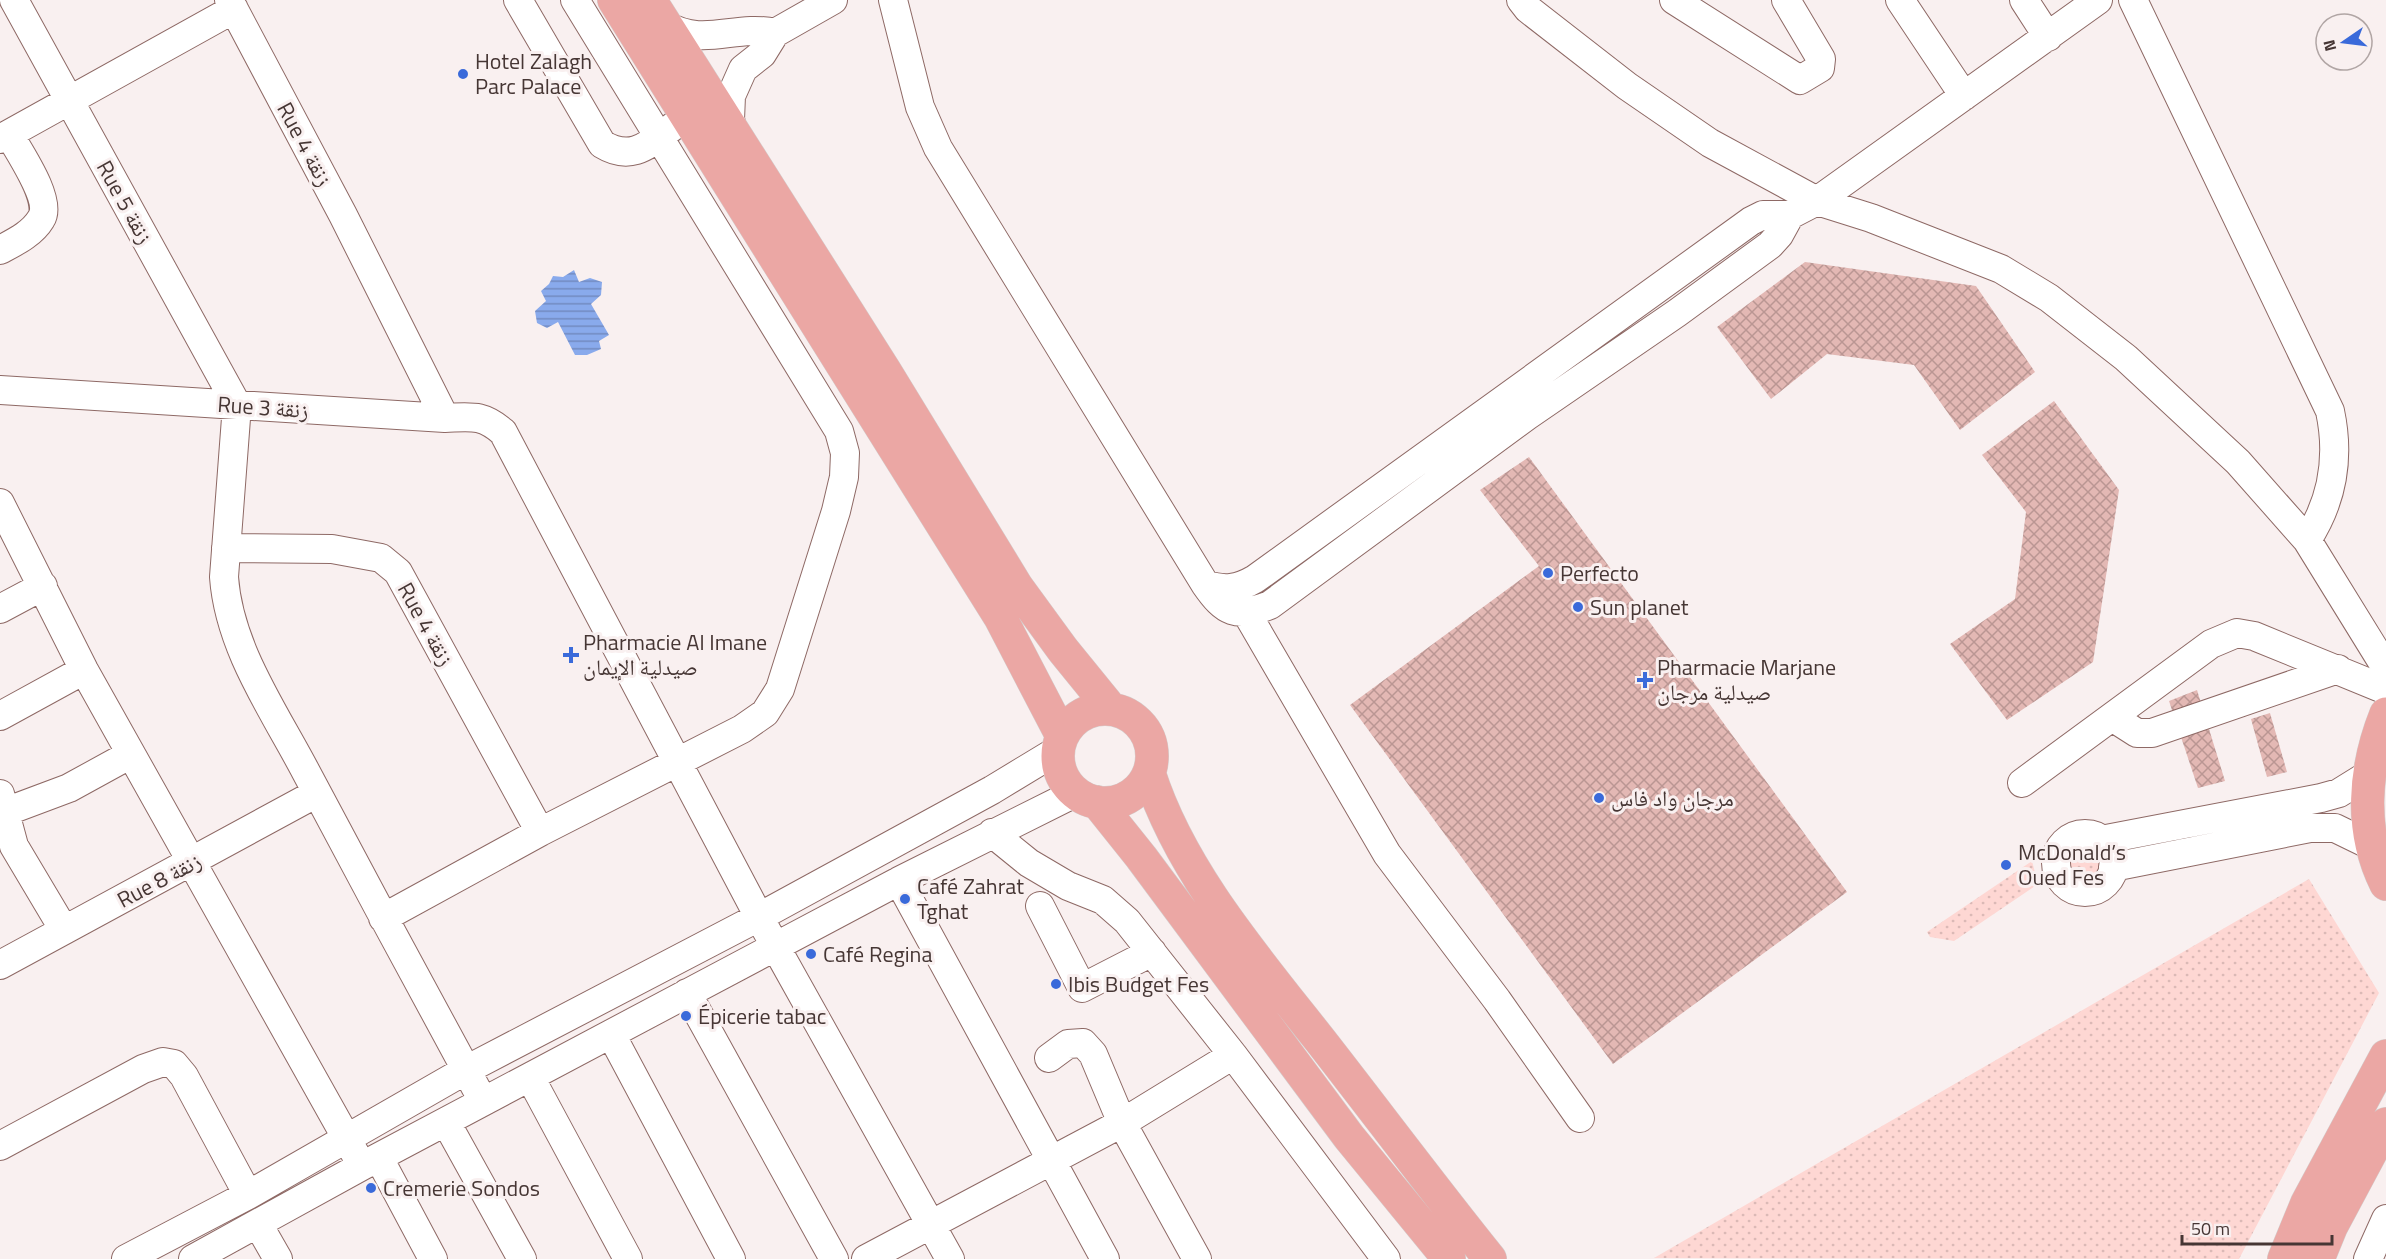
<svg xmlns="http://www.w3.org/2000/svg" width="2386" height="1259" font-family="'Titillium Web','Noto Naskh Arabic',sans-serif">
<defs>
<pattern id="green-dots" width="8" height="8" patternUnits="userSpaceOnUse" patternTransform="scale(1.5)"><rect width="8" height="8" fill="#fed7d3"/><path d="M2 2h.1M6 6h.1" fill="none" stroke="#dbb9b6" stroke-width="1.8" stroke-linecap="round"/></pattern>
<pattern id="water-rules" width="6" height="5" patternUnits="userSpaceOnUse" patternTransform="scale(1.5)"><rect width="6" height="5" fill="#89aaec"/><path d="M0 2.5h6" fill="none" stroke="#728bc0"/></pattern>
<pattern id="building-cross-hatch" width="8" height="8" patternUnits="userSpaceOnUse" patternTransform="scale(1.5)"><rect width="8" height="8" fill="#e3b8b4"/><path d="M0 0l8 8M0 8l8-8" fill="none" stroke="#ba9693"/></pattern>
</defs>
<rect width="100%" height="100%" fill="#f9f0f0"/>
<path fill="url(#green-dots)" d="M2070 863a15 15 0 1 1 30 0a15 15 0 1 1-30 0Z
M2032,861l6,23 -84,57 -24,-4 -3,-5z
M2309,879l70,114 -140,266 -585,-1z"/>
<path fill="url(#water-rules)" d="M574,270l5,12 11,-4 12,4 -1,13 -10,9 18,31 -10,6 2,8 -14,6h-12l-17,-33 -11,6 -10,-5 -2,-12 11,-10 -5,-10 8,-7 4,-8 10,1z"/>
<path fill="url(#building-cross-hatch)" d="M1805,262l171,24 59,86 -75,58 -46,-65 -87,-11 -56,45 -54,-72z
M2054,401l65,89 -26,172 -86,58 -57,-76 65,-45 11,-87 -44,-57z
M1529,457l318,435 -234,172 -263,-359 189,-139 -59,-76z
M2197,690l28,91 -27,7 -29,-87z
M2270,713l17,59 -20,5 -16,-58z"/>
<g fill="none" stroke-linecap="round" stroke-linejoin="round">
<g stroke="#8e6965" stroke-width="30">
<path id="minor" d="M14,0l223,405 -13,172c5,71 50,134 82,195 58,110 118,220 177,329
M229,0l114,215 102,203
M518,0l84,144c31,19 48,-1 73,-19
M893,0l27,107 18,41 267,436c20,29 31,34 65,21l257,-189 150,-103 93,-68 9,-10 11,-20
M1521,0l7,9 99,77 83,57 107,58 281,-201
M1674,0l126,80 20,-12 1,-9 -35,-59
M1900,0l64,96
M2024,0l24,37
M2133,0l197,411c10,47 3,89 -23,129
M665,25c40,23 69,-1 110,8
M735,135l-5,-15 1,-24 12,-27 19,-15 13,-21 58,-33
M0,139l234,-130
M0,250c15,-8 32,-16 41,-31 12,-18 -22,-67 -32,-85
M0,390l445,28c27,-1 37,-4 58,14l256,485 191,342
M0,503l84,167 273,487
M226,548l106,1 49,9 17,14 142,260
M1205,584c19,7 33,5 50,-5l496,-358 12,-6h27l27,-14 54,17 130,51 48,29 77,60 112,104 69,78 79,128
M0,609l43,-23
M1246,612l141,242 110,146 83,118
M0,716l84,-46
M2112,717l25,16h15l186,-64
M2022,783l189,-139 26,-11 17,3 132,54
M0,794l14,52 50,84
M5,812l64,-24 62,-34
M992,833l37,30 39,23 35,14 24,21 106,134 153,204
M2056 863a29 29 0 1 1 58 0a29 29 0 1 1-58 0Z
M2101,840l220,-42 18,-5 29,-18
M2113,867l197,-39h25l37,18
M899,881l206,378
M1040,906l42,82 70,-36
M383,918l157,-86 202,-103 23,-16 15,-24 56,-178 8,-34 1,-24 -6,-22 -264,-431
M0,965l317,-172
M687,993l147,266
M611,1034l120,225
M1049,1058l19,-14 15,-1 10,11 29,69 75,136
M530,1077l98,182
M446,1122l76,137
M0,1146l143,-77 20,-7 11,2 10,12 64,119
M379,1158l54,101
M258,1224l20,35
M126,1259l122,-64 218,-125 293,-153 233,-127 66,-40
M193,1259l169,-93 537,-285 176,-88
M866,1259l256,-136 111,-68
M2368,1259l18,-40"/>
</g>
<g stroke="#d3cfce" stroke-width="34">
<path id="major" d="M614,0l386,617 62,119
M650,0l235,371 132,216 46,63 48,59
M1058 756a47 47 0 1 1 94 0a47 47 0 1 1-94 0Z
M2386,714c-22,55 -27,116 0,170
M1149,773c31,98 108,187 171,267 57,73 112,147 170,219
M1097,802l44,55 208,280 100,122
M2284,1259l23,-56 79,-147
M2318,1259l13,-32 55,-103"/>
</g>
<use href="#minor" stroke="#fff" stroke-width="28"/>
<use href="#major" stroke="#eba7a4" stroke-width="33"/>
</g>
<g fill="#3a6ada" stroke="#f9f0f0" stroke-width="2">
<circle cx="463" cy="74" r="6"/>
<circle cx="1548" cy="573" r="6"/>
<circle cx="1578" cy="607" r="6"/>
<path d="M568 646h6v6h6v6h-6v6h-6v-6h-6v-6h6z"/>
<path d="M1642 671h6v6h6v6h-6v6h-6v-6h-6v-6h6z"/>
<circle cx="1599" cy="798" r="6"/>
<circle cx="2006" cy="865" r="6"/>
<circle cx="905" cy="899" r="6"/>
<circle cx="811" cy="954" r="6"/>
<circle cx="1056" cy="984" r="6"/>
<circle cx="686" cy="1016" r="6"/>
<circle cx="371" cy="1188" r="6"/>
</g>
<g text-anchor="middle" stroke-width="6" stroke-linejoin="round" paint-order="stroke">
<g font-size="22" fill="#463634" stroke="#f9f0f0" text-anchor="start">
<text x="475" y="69">Hotel Zalagh<tspan x="475" dy="25">Parc Palace</tspan></text>
<text x="1560" y="581">Perfecto</text>
<text x="1590" y="615">Sun planet</text>
<text x="583" y="650">Pharmacie Al Imane<tspan x="583" dy="25">صيدلية الإيمان</tspan></text>
<text x="1657" y="675">Pharmacie Marjane<tspan x="1657" dy="25">صيدلية مرجان</tspan></text>
<text x="1611" y="806">مرجان واد فاس</text>
<text x="2018" y="860">McDonald’s<tspan x="2018" dy="25">Oued Fes</tspan></text>
<text x="917" y="894">Café Zahrat<tspan x="917" dy="25">Tghat</tspan></text>
<text x="823" y="962">Café Regina</text>
<text x="1068" y="992">Ibis Budget Fes</text>
<text x="698" y="1024">Épicerie tabac</text>
<text x="383" y="1196">Cremerie Sondos</text>
</g>
<g font-size="22" fill="#463634" stroke="#f9f0f0">
<text transform="translate(305 144) rotate(62)" y="8">Rue 4 زنقة</text>
<text transform="translate(125 202) rotate(61)" y="8">Rue 5 زنقة</text>
<text transform="translate(263 407) rotate(4)" y="8">Rue 3 زنقة</text>
<text transform="translate(426 624) rotate(61)" y="8">Rue 4 زنقة</text>
<text transform="translate(159 880) rotate(-28)" y="8">Rue 8 زنقة</text>
</g>
</g>
<g transform="translate(2344 42) rotate(256)"><circle r="28" fill="#f9f0f0" stroke="#b1a6a5" stroke-width="1.5"/>
<path d="M0-4.5L10 22L0 15L-10 22Z" fill="#3a6ada"/>
<text y="-9" font-size="16" font-weight="bold" text-anchor="middle" fill="#463634">N</text>
</g>
<path d="M2182 1235v9h150v-9" fill="none" stroke="#463634" stroke-width="3"/>
<text x="2191" y="1235" font-size="18" fill="#463634" stroke="#f9f0f0" stroke-width="4.5" paint-order="stroke">50 m</text>
</svg>
